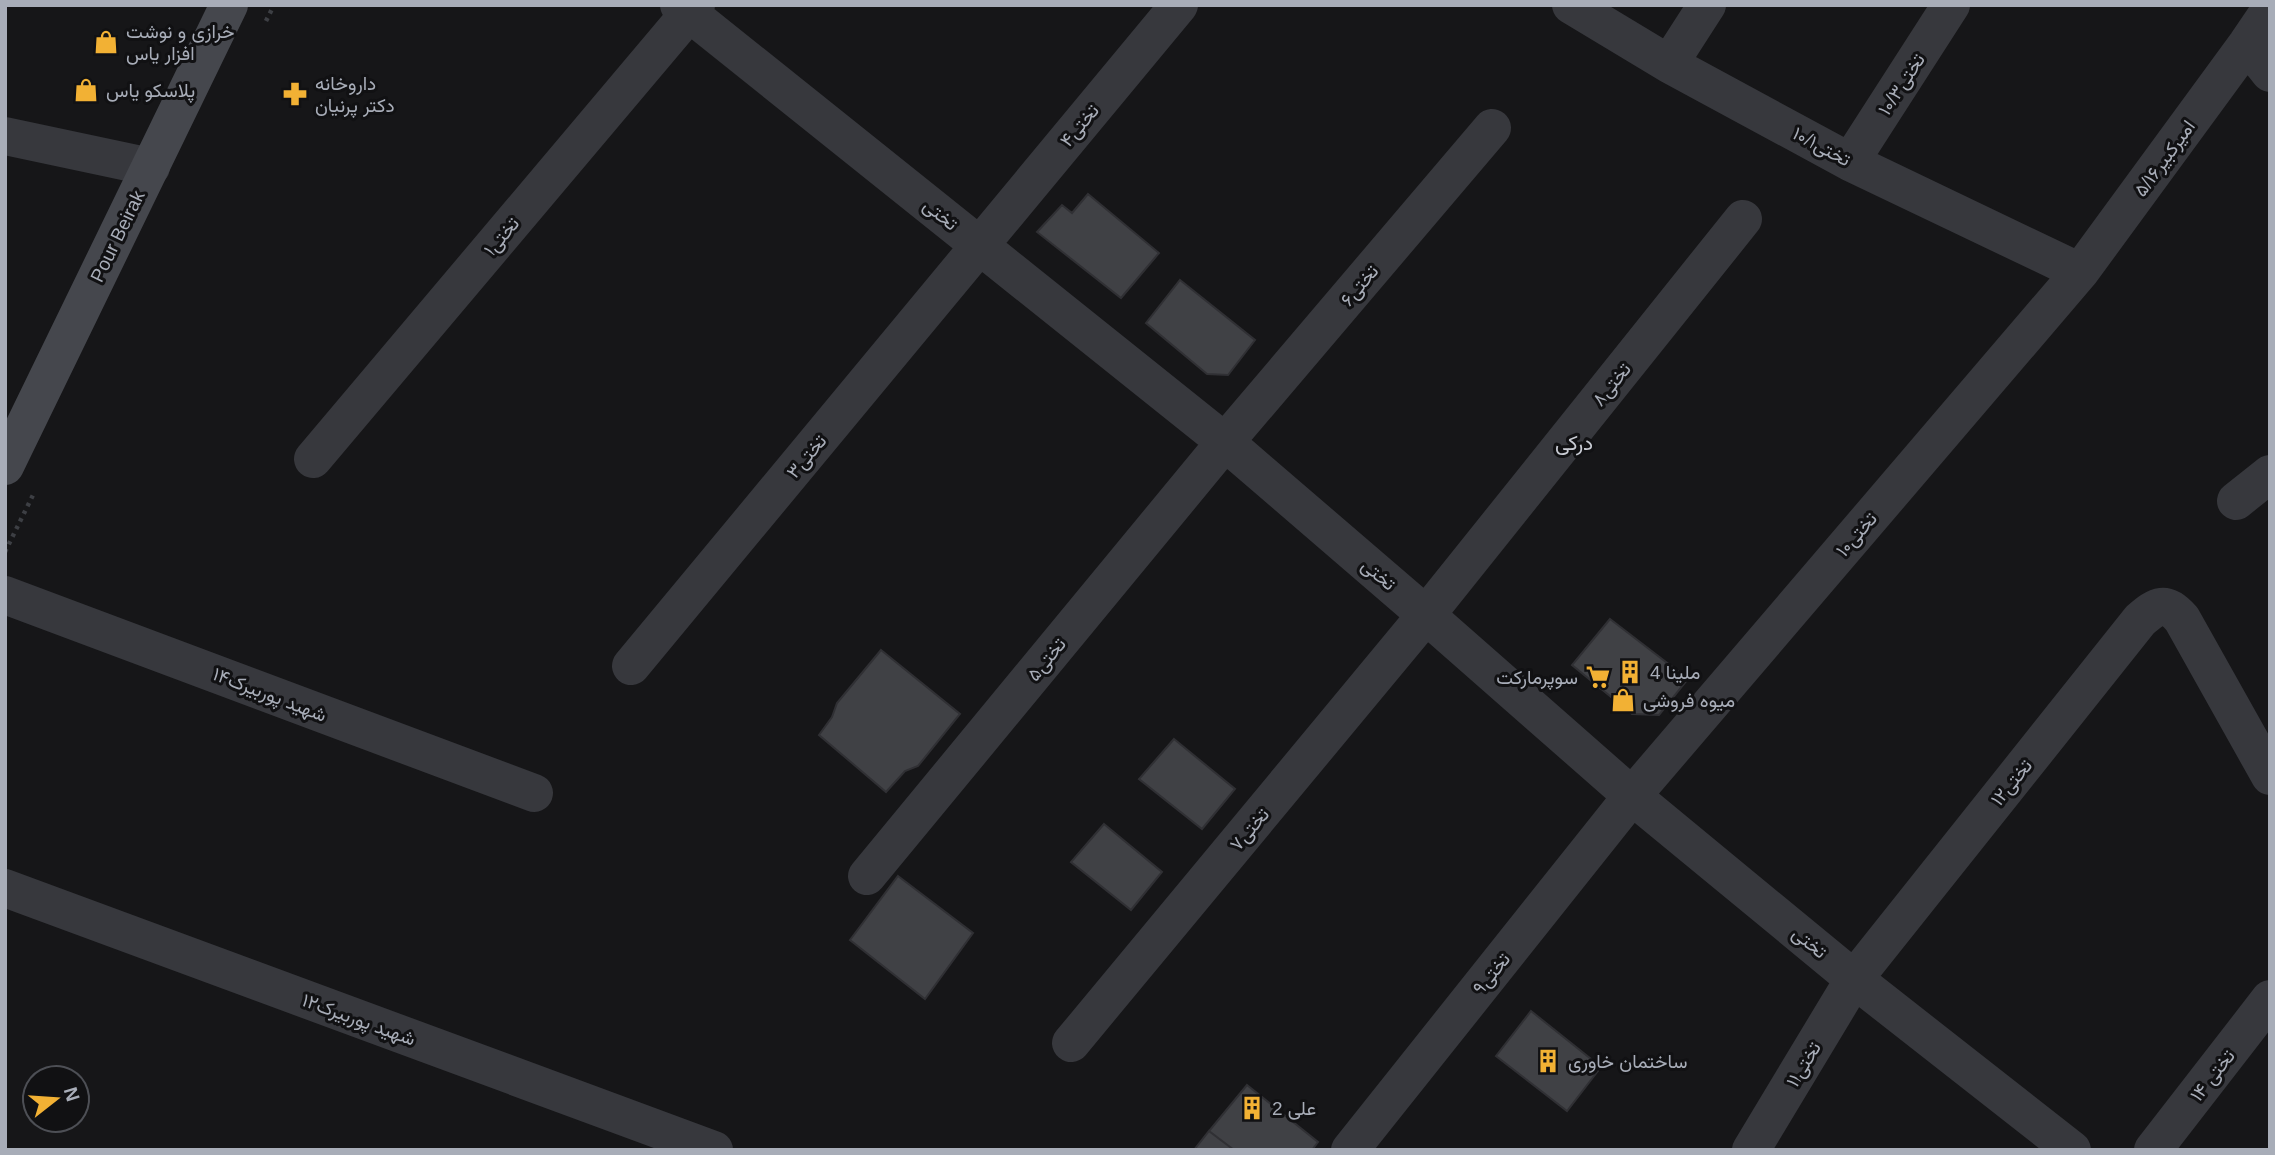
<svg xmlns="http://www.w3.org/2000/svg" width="2275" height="1155" font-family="Arial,Vazirmatn,sans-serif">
<rect width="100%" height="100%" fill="#161618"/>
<path fill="#404145" stroke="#303034" stroke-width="2" d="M1088,194l71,59 -38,45 -84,-66 25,-27 10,8z
M1180,280l75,60 -27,35 -21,-1 -61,-51z
M1610,619l78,60 -29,36 -27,-1 -60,-49z
M881,650l79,64 -42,52 -13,5 -19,21 -67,-57 13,-18 5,-14z
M1174,739l61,50 -33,40 -63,-50z
M1104,824l58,48 -31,38 -60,-48z
M898,876l75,57 -48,66 -75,-59z
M1531,1011l70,56 -34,44 -71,-55z
M1247,1085l71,57 -6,8h-78l-25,-19z
M1209,1131l25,19h-40z"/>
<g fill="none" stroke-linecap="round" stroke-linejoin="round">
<path stroke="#3d3f44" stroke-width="4.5" stroke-dasharray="3.5 5" stroke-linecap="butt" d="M266,21l8,-16
M5,552l29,-59"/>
<path stroke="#37383d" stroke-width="38" d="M679,5l546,437 201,173 206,181 222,183 218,171
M1571,5l98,59 181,98 230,110
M2247,44l23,29
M1669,64l38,-59
M5,136l146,31
M1850,162l101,-157
M313,459l383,-454
M2236,501l34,-27
M5,595l529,198
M631,666l548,-661
M867,876l358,-434 267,-314
M5,888l709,262
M1071,1043l355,-428 317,-396
M1350,1150l282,-354 448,-524 167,-228 23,-34
M1751,1150l103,-171 286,-359c17,-15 26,-20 42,-1l88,157
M2153,1150l117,-151"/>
<path stroke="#45474d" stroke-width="38" d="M5,466l224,-461"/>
</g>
<defs>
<g id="shop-bare" transform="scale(1.89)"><path d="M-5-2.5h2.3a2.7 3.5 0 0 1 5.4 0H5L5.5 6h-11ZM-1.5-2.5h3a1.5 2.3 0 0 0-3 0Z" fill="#f2b134" stroke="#111113" stroke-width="2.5" paint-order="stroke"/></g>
<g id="pharmacy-bare" transform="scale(1.89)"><path d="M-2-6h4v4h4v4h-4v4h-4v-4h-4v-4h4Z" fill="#f2b134" stroke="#111113" stroke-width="2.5" paint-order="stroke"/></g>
<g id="building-bare" transform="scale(1.89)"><path d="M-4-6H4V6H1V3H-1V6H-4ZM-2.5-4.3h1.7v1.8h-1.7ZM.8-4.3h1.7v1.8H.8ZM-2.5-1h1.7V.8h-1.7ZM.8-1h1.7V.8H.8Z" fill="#f2b134" stroke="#111113" stroke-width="2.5" paint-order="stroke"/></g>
<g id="supermarket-bare" transform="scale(1.89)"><path d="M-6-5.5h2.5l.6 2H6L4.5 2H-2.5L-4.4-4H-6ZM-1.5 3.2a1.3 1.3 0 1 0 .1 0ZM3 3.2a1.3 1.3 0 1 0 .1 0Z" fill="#f2b134" stroke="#111113" stroke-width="2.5" paint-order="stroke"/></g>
</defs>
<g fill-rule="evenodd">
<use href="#shop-bare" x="106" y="42"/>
<use href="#shop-bare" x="86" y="90"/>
<use href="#pharmacy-bare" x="295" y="94"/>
<use href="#building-bare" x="1630" y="672"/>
<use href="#supermarket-bare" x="1598" y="677"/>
<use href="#shop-bare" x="1623" y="700"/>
<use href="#building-bare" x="1548" y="1061"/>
<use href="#building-bare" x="1252" y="1108"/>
</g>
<g text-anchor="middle" stroke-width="6" stroke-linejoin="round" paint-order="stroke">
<g font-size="19" fill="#a8adb8" stroke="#111113" text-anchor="start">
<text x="126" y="38">خرازی و نوشت<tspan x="126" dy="22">افزار یاس</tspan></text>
<text x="315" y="90">داروخانه<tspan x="315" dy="22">دکتر پرنیان</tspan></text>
<text x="106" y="97">پلاسکو یاس</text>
<text x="1650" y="679">ملینا 4</text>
<text x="1578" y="684" text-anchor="end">سوپرمارکت</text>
<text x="1643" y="707">میوه فروشی</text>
<text x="1568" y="1068">ساختمان خاوری</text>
<text x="1272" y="1115">علی 2</text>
</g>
<g font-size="19" fill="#a8adb8" stroke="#111113">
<text transform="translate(1901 84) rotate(-57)" y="7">تختی۱۰/۳</text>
<text transform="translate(1079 125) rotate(-50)" y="7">تختی۴</text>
<text transform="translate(1822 146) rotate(28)" y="7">تختی۱۰/۱</text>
<text transform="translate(2164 158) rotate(-54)" y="7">امیرکبیر۵/۱۶</text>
<text transform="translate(941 214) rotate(39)" y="7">تختی</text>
<text transform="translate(117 236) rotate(-64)" y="7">Pour Beirak</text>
<text transform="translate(501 236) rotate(-50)" y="7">تختی۱</text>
<text transform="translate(1359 285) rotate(-50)" y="7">تختی۶</text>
<text transform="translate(1611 384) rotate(-51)" y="7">تختی۸</text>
<text transform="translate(806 456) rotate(-50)" y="7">تختی۳</text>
<text transform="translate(1856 534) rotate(-49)" y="7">تختی۱۰</text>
<text transform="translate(1379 574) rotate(40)" y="7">تختی</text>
<text transform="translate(1046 659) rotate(-51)" y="7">تختی۵</text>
<text transform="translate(270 694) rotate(21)" y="7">شهید پوربیرک۱۴</text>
<text transform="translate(2011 782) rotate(-51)" y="7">تختی۱۲</text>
<text transform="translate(1249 829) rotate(-50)" y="7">تختی۷</text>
<text transform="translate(1810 942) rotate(39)" y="7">تختی</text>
<text transform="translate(1491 973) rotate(-51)" y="7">تختی۹</text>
<text transform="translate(359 1019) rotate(20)" y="7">شهید پوربیرک۱۲</text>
<text transform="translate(1803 1064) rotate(-59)" y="7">تختی۱۱</text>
<text transform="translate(2212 1075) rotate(-52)" y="7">تختی ۱۴</text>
</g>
<g font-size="21" fill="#c9ccd4" stroke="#111113">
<text x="1574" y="450">درکی</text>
</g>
</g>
<rect width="2275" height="1155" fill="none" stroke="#a8adb8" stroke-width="14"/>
<g transform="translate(56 1099) rotate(73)"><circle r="33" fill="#111113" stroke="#4d4f55" stroke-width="2"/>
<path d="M0-5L12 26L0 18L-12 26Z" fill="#f2b134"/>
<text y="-10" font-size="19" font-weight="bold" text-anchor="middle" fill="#a8adb8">N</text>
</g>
</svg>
